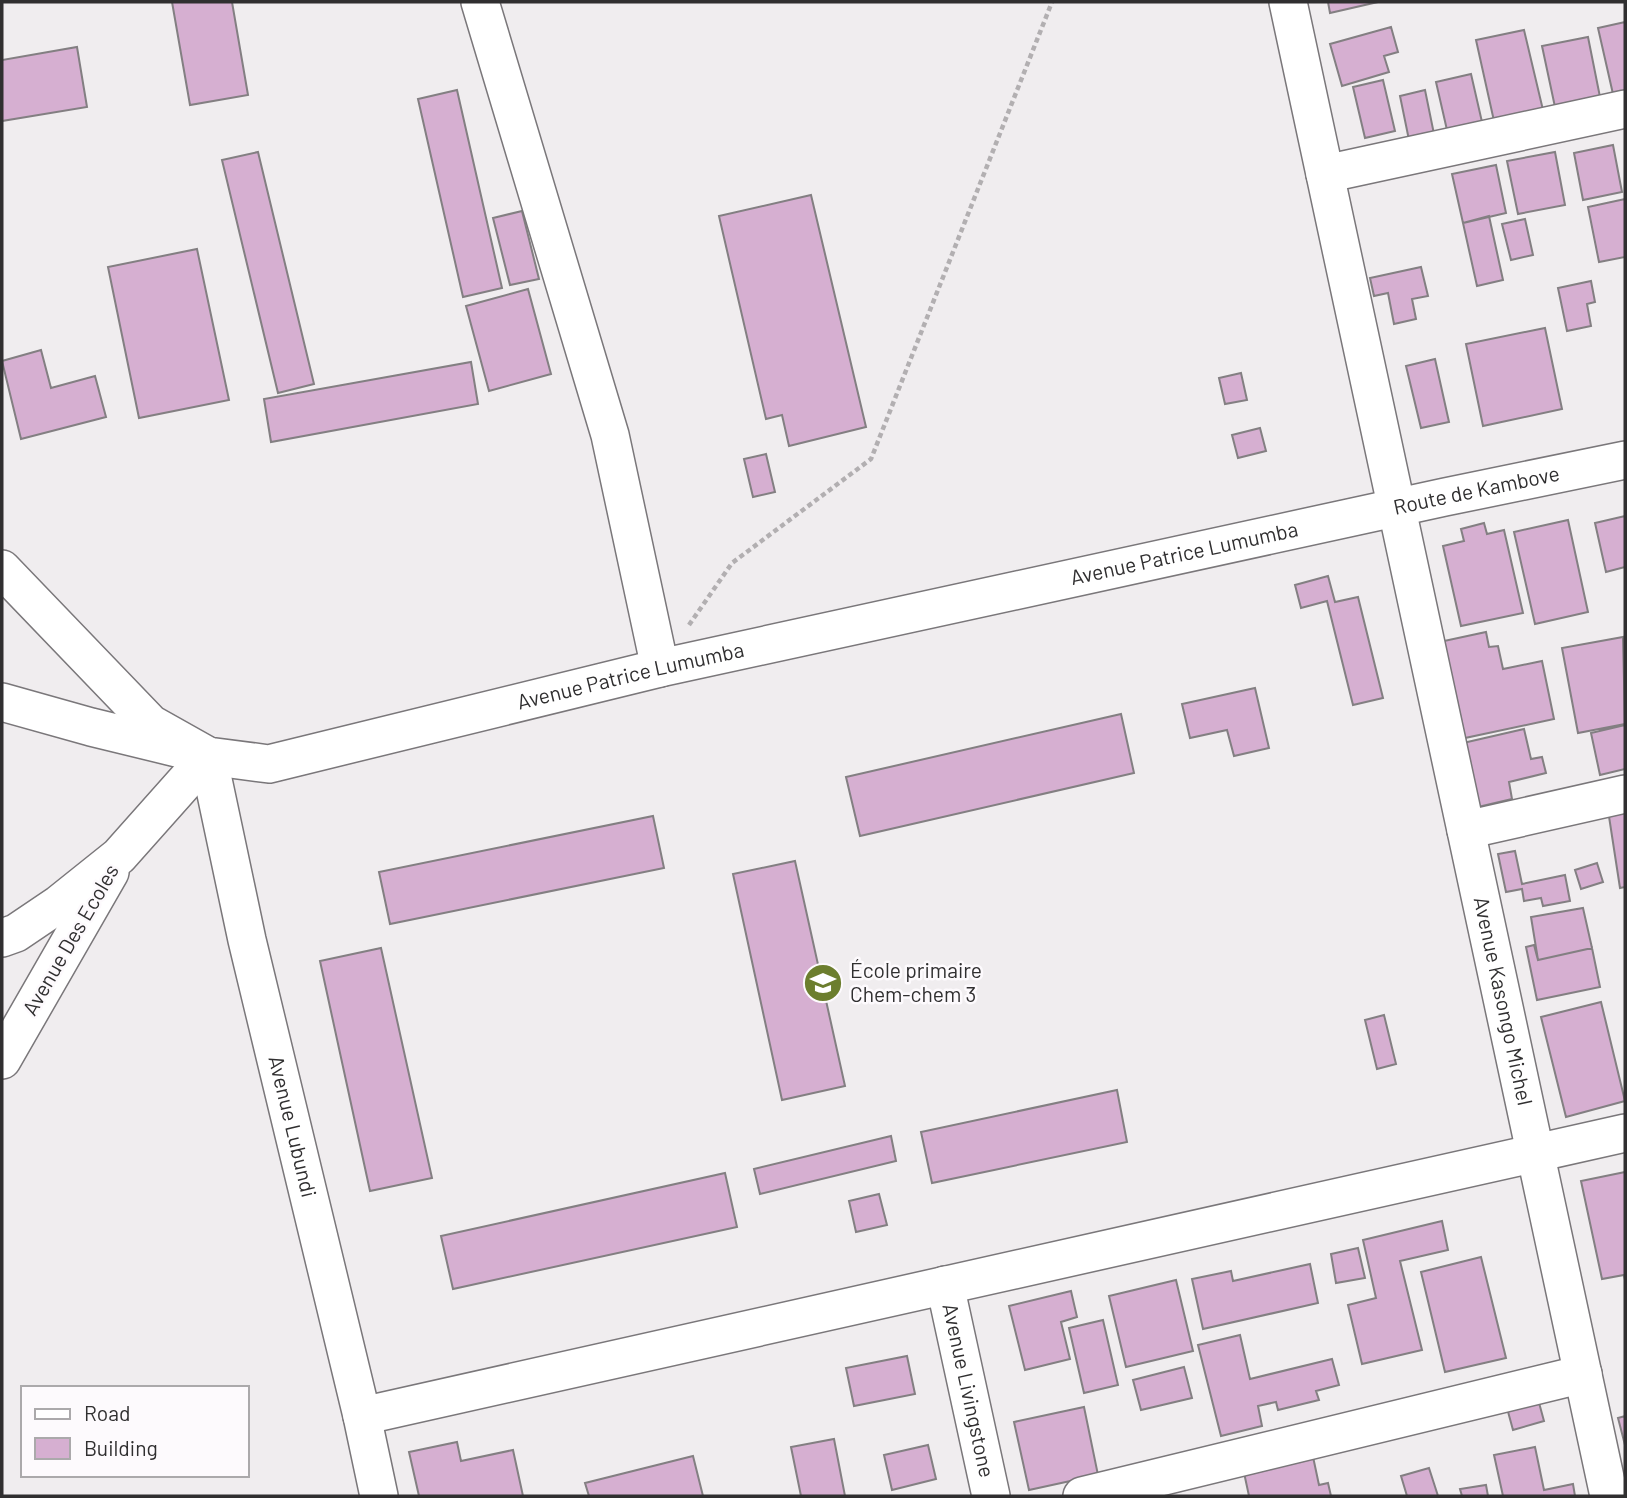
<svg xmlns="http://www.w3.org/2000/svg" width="1627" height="1498" font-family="Barlow,sans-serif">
<rect width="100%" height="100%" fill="#f0edef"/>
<path fill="#d6afd1" stroke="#837f82" stroke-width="2" d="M172,2h60l16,93 -58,10z
M1328,2h50l-48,11z
M1625,22v70l-12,2 -15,-66z
M1391,27l7,25 -14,4 5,16 -47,14 -12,-42z
M1524,30l19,80 -49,11 -18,-81z
M1588,37l12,60 -45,10 -13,-61z
M77,47l10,60 -85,14v-61z
M1471,74l11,48 -35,8 -11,-48z
M1383,80l12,51 -30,7 -12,-51z
M457,90l45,198 -39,9 -45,-198z
M1425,90l9,44 -25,6 -9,-44z
M1613,145l9,47 -39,8 -9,-47z
M258,152l56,232 -36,9 -56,-233z
M1555,152l10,53 -47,9 -11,-53z
M1496,165l10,48 -43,10 -11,-49z
M811,195l55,232 -77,19 -7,-31 -16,4 -47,-203z
M1625,199v58l-26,5 -11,-55z
M522,211l17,68 -29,6 -17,-67z
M1489,216l14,64 -26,6 -14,-63z
M1525,219l8,36 -22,5 -9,-36z
M197,249l32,151 -90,18 -31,-151z
M1421,267l7,29 -16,3 4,20 -22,5 -6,-31 -14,3 -4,-18z
M1591,281l4,21 -8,2 4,22 -24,5 -9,-43z
M528,289l23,85 -62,17 -23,-85z
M1545,328l17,81 -79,17 -17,-82z
M41,350l10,38 44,-12 11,41 -85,22 -19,-78z
M1435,359l14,63 -28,6 -15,-62z
M471,362l7,42 -207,38 -7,-43z
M1241,373l6,27 -22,4 -6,-26z
M1260,428l6,23 -28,7 -6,-23z
M766,454l9,38 -22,5 -9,-38z
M1625,516v51l-19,5 -11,-49z
M1568,520l20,92 -53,12 -21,-92z
M1484,523l3,11 17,-4 19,83 -62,13 -18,-80 21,-5 -3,-12z
M1328,576l7,26 23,-5 25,101 -30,7 -26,-104 -26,7 -6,-23z
M1486,632l3,15 9,-1 5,23 39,-8 12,58 -89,19 -21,-97z
M1623,637l2,87 -47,9 -16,-85z
M1255,688l14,60 -35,8 -7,-26 -37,8 -8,-34z
M1121,714l13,59 -274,63 -14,-59z
M1625,725v44l-25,6 -9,-42z
M1524,729l7,30 11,-2 4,16 -37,9 3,17 -34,8 -15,-64z
M1625,807v80l-5,1 -12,-78z
M653,816l11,52 -274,56 -11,-52z
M1515,851l7,33 43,-9 5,26 -27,5 -2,-8 -17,3 -2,-12 -16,3 -8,-38z
M795,861l50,225 -63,14 -49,-226z
M1597,863l6,19 -22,7 -6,-19z
M1583,908l9,40 -54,12 -7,-43z
M1534,945l4,15 54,-12 8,39 -63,13 -11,-53z
M381,948l51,230 -62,13 -50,-230z
M1601,1002l24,99 -59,16 -25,-100z
M1384,1015l12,49 -19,5 -12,-49z
M1117,1090l10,52 -195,41 -11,-51z
M891,1136l5,25 -136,33 -6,-25z
M1625,1172v108l-1,-5 -22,4 -21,-98z
M725,1173l12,54 -284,62 -12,-53z
M879,1194l8,31 -31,7 -7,-31z
M1442,1221l6,29 -48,11 22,89 -60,14 -14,-59 28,-7 -13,-58z
M1358,1248l7,30 -29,5 -5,-29z
M1481,1257l25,101 -61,14 -24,-100z
M1310,1264l8,39 -115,26 -11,-50 39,-8 2,10z
M1176,1280l17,71 -67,16 -17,-71z
M1071,1291l6,26 -16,5 9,37 -45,11 -16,-64z
M1103,1320l15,65 -34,8 -15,-65z
M1240,1335l10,44 82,-20 7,26 -23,6 3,9 -41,10 -2,-8 -18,4 4,20 -41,10 -23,-91z
M907,1356l8,38 -61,12 -8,-38z
M1184,1367l8,31 -51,12 -8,-30z
M1538,1399l6,22 -31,9 -6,-22z
M1084,1407l14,68 -69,15 -15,-68z
M1625,1416v29l-7,-27z
M834,1439l11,57h-44l-10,-49z
M457,1442l4,19 52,-11 10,46h-104l-10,-44z
M928,1445l8,34 -44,11 -8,-35z
M1535,1447l9,43 29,-6 2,12h-72l-9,-41z
M1312,1452l7,33 9,-2 3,13h-82l-6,-28z
M693,1456l10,40h-114l-4,-13z
M1429,1468l9,28h-31l-6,-20z
M1486,1485l2,11h-26l-2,-7z"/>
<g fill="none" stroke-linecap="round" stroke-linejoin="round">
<g stroke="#7a777a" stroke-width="40">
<g id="minor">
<path d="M480,2l130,433 50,233"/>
<path id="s1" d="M1288,2l321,1494"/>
<path d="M1325,174l300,-65"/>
<path id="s2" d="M2,569l149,155 57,32 61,8 391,-96 785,-171 180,-37"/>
<path d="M2,702l89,25 86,21"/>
<path id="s3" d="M208,756l39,184 115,476 17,80"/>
<path d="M1466,830l159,-36"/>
<path d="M2,938l14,-5 43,-29 60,-48 89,-100"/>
<path d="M2,1060l108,-188"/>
<path id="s4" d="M945,1285l46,211"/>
<path d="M362,1416l1263,-283"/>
<path d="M1082,1496l501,-122"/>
</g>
</g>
<path stroke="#b2afb1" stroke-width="4.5" stroke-dasharray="5 3.5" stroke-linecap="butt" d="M689,625l43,-62 139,-104 181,-457"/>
<use href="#minor" stroke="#fff" stroke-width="37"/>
</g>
<defs>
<g id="school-disc" transform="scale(2.0125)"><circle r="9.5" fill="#6c7e2e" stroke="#fdfafd"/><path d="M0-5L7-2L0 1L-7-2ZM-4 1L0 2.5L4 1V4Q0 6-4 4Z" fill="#fff"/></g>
</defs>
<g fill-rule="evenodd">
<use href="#school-disc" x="823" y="983"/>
</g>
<g text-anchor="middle" stroke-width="5" stroke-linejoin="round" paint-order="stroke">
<g font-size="21" fill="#302f30" stroke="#fdfafd">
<text dy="7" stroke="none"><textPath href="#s2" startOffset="1580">Route de Kambove</textPath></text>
<text dy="7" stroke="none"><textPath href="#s2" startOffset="1281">Avenue Patrice Lumumba</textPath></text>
<text dy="7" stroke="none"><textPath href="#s2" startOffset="714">Avenue Patrice Lumumba</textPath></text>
<text transform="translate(71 940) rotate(-60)" y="7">Avenue Des Ecoles</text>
<text dy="7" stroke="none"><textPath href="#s1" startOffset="1022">Avenue Kasongo Michel</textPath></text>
<text dy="7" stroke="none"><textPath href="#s3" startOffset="380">Avenue Lubundi</textPath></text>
<text dy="7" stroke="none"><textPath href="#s4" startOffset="108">Avenue Livingstone</textPath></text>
</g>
<g font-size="21" fill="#302f30" stroke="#fdfafd" text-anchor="start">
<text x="850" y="978">École primaire<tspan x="850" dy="24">Chem-chem 3</tspan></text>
</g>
</g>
<rect width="1627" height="1498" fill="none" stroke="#302f30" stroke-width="7"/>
<rect x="21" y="1386" width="228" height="91" fill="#fdfafd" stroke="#aba9ab" stroke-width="2"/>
<rect x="35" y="1409" width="35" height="10" fill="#ffffff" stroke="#aba9ab" stroke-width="2"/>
<text x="84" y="1421" font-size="21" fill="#302f30">Road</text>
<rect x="35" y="1438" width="35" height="21" fill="#d6afd1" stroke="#aba9ab" stroke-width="2"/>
<text x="84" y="1456" font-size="21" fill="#302f30">Building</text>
</svg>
